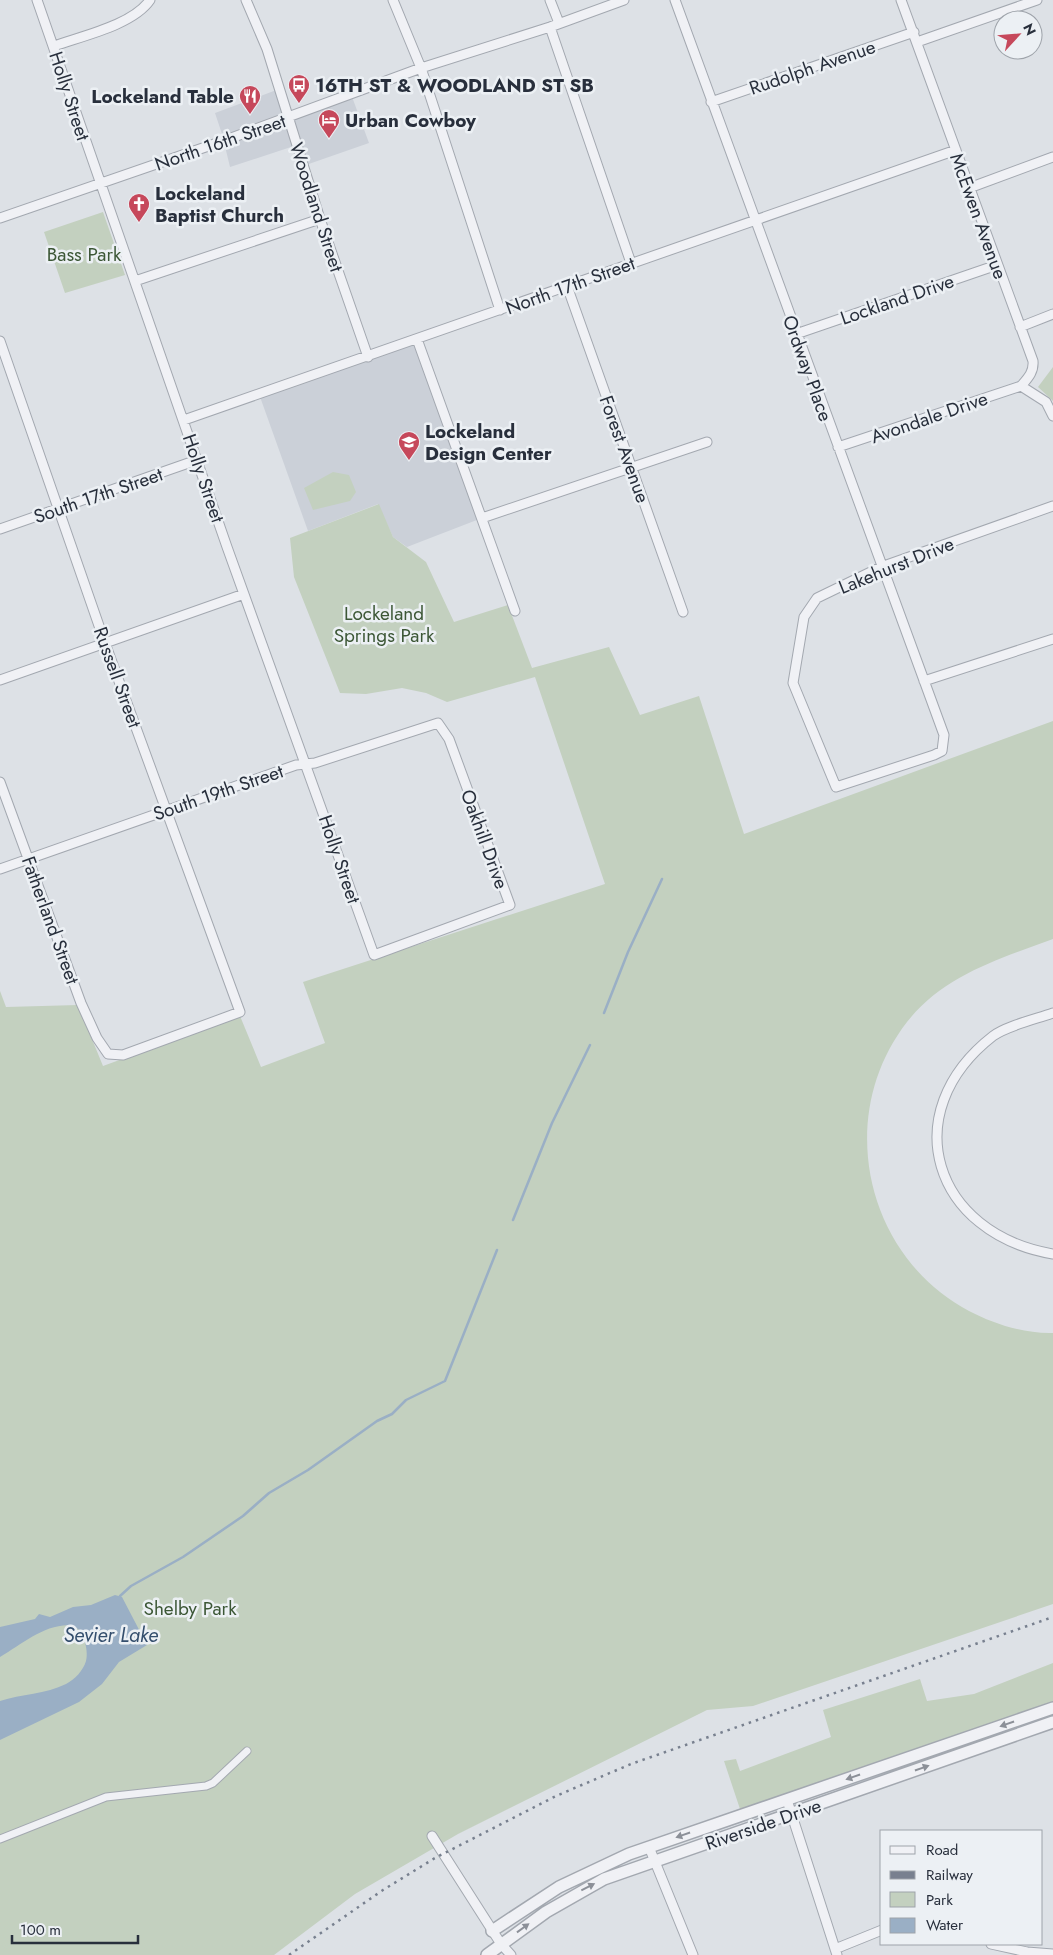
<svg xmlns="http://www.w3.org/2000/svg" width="1053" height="1955" font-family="Jost,sans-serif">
<rect width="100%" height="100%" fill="#dde1e6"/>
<path fill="#cbd0d8" d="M279,89l8,28 64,-23 18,49 -66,23 -9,-20 -64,21 -8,-33 -7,-21z
M417,339l65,179 -75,29 -14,-10 -15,-33 -70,27 -49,-137z"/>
<path fill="#c3d0bf" d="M103,212l22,63 -60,18 -21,-61z
M1053,367v34l-15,-14z
M333,472l16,3 7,17 -6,9 -37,9 -9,-22z
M379,504l14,33 33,25 28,60 54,-17 24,63 77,-21 31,68 59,-19 45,138 309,-113v218c-54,20 -109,36 -146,83 -73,94 -42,234 62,289 25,13 56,23 84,22v271l-300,102 -46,4 -249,124 -103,60 -81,61h-274v-964l6,16 72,-2 25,61 137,-50 21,51 64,-24 -22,-61 302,-98 -70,-207 -88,25 -21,-9 -24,-5 -36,6 -26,-1 -46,-116 -4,-39z
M1053,1663v40l-313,106 -16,-48 12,-2 4,12 91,-34 -8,-27 97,-31 7,22 47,-7z"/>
<path fill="#9aafc5" d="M115,1595l7,2 25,48 -28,17 -17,22 -23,18 -79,38v-39c21,-7 46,-7 66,-17 9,-5 17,-13 20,-23 3,-11 -3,-37 -18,-36 -26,1 -46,19 -68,32v-30l35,-8 4,-5 11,3 23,-10 18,-2z"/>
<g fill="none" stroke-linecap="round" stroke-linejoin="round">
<path stroke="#9aafc5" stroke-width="2.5" d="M604,1013l24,-61 34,-73
M513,1220l39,-97 38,-78
M120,1596l11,-10 52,-29 60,-41 26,-23 39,-23 69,-49 15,-7 14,-14 39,-19 52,-131"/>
<g stroke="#a3a8b0" stroke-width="9">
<path id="pedestrian" d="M0,1839l106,-42 100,-11 7,-3 34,-32"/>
</g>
<g stroke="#a3a8b0" stroke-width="11">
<path id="minor" d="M246,0l21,49 53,170 48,138
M393,0l28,68 79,242
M550,0l9,23
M675,0l269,735 -2,16 -8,4 -98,32 -43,-104 11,-66 13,-19 64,-31 172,-61
M901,0l132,361c1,11 -5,17 -12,25l25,16 7,14
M550,27l81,236
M917,42l120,-42
M54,46c28,-10 79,-21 96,-46
M711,102l203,-70
M969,188l84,-31
M0,218l223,-77 198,-73 129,-41 74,-27
M135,281l185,-62
M567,286l116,326
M1020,327l33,-13
M796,334l201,-69
M417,339l98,272
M0,341l105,302 135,369 -117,43 -15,-1 -11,-16 -16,-35 -81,-221
M184,420l772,-270
M838,447l183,-61
M482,518l225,-76
M0,529l197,-69
M0,680l244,-86
M924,681l129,-42
M0,869l296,-104 19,-2 123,-40 11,16 61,166 -136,50 -147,-408 -190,-547
M1053,1013c-17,6 -47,13 -60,23 -99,77 -59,198 60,218
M787,1800l50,155
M432,1836l69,108 10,11
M649,1847l44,108
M991,1944l36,8 26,2
M835,1949l47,-19"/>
</g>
<g stroke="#a3a8b0" stroke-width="14">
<path id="tertiary" d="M492,1931l67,-44 70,-33 424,-146
M487,1955l59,-43 58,-33 449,-157"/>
</g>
<use href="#pedestrian" stroke="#f0f1f5" stroke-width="7"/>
<use href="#minor" stroke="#f0f1f5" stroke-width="9"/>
<use href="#tertiary" stroke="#f0f1f5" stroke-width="11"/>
<path stroke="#78808f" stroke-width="2.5" stroke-dasharray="2.5 5" stroke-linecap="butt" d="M289,1955l94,-65 52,-32 121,-62 75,-32 422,-147"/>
</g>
<defs><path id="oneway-solid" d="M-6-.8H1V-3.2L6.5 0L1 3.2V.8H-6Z" transform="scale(1.25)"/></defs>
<g fill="#8c9098">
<use href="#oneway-solid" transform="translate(1007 1724) rotate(161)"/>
<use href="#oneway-solid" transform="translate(922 1768) rotate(-19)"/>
<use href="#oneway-solid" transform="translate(853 1777) rotate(161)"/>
<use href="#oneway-solid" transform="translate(683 1835) rotate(161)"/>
<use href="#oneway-solid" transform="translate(588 1887) rotate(-27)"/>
<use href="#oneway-solid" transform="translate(523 1928) rotate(-36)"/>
</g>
<defs>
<g id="bus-pin" transform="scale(1.125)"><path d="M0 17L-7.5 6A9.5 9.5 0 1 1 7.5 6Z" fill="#c6485b" stroke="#ecf0f4"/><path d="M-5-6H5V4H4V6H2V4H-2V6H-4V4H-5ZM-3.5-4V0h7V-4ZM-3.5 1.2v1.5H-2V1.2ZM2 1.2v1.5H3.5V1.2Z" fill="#fff"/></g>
<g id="restaurant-pin" transform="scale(1.125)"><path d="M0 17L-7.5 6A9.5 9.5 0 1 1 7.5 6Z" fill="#c6485b" stroke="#ecf0f4"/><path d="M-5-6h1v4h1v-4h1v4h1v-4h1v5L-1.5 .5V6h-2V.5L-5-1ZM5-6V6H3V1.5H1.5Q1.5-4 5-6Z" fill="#fff"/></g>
<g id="hotel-pin" transform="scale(1.125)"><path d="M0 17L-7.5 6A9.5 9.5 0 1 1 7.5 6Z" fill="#c6485b" stroke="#ecf0f4"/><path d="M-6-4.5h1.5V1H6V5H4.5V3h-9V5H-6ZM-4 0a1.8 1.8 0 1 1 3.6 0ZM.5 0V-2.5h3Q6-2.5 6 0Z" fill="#fff"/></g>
<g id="church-pin" transform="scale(1.125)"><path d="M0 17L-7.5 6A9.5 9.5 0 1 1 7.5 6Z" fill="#c6485b" stroke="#ecf0f4"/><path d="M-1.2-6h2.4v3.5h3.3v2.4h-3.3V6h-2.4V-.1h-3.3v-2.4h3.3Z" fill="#fff"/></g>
<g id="school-pin" transform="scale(1.125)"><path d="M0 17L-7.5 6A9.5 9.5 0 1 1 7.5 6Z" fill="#c6485b" stroke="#ecf0f4"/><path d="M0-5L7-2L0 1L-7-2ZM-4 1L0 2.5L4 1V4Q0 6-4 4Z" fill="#fff"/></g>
</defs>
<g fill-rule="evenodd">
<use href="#bus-pin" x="299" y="85"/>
<use href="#restaurant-pin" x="250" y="96"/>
<use href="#hotel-pin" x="329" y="120"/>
<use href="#church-pin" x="139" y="204"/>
<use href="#school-pin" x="409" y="442"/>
</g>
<g text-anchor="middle" stroke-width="5" stroke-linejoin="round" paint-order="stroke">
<g font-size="19" fill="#282f3c" stroke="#ecf0f4">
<text transform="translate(812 67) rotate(-19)" y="7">Rudolph Avenue</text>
<text transform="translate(70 96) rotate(72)" y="7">Holly Street</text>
<text transform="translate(220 142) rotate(-19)" y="7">North 16th Street</text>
<text transform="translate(317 207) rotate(72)" y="7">Woodland Street</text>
<text transform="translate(979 216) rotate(70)" y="7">McEwen Avenue</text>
<text transform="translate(570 285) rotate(-20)" y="7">North 17th Street</text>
<text transform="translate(897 299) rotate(-19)" y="7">Lockland Drive</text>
<text transform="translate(808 368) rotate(70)" y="7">Ordway Place</text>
<text transform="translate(929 417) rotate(-19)" y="7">Avondale Drive</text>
<text transform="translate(625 449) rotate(70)" y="7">Forest Avenue</text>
<text transform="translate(204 478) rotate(71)" y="7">Holly Street</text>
<text transform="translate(98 495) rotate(-19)" y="7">South 17th Street</text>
<text transform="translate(896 565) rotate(-22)" y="7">Lakehurst Drive</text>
<text transform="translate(118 677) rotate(70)" y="7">Russell Street</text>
<text transform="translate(218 792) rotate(-19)" y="7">South 19th Street</text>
<text transform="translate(485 839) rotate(70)" y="7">Oakhill Drive</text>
<text transform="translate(340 859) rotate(71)" y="7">Holly Street</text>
<text transform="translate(51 920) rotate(70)" y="7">Fatherland Street</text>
<text transform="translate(763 1824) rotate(-19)" y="7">Riverside Drive</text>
</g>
<g font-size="19" font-weight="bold" fill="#282f3c" stroke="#ecf0f4" text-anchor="start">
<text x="315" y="92">16TH ST &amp; WOODLAND ST SB</text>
<text x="234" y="103" text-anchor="end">Lockeland Table</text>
<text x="345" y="127">Urban Cowboy</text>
<text x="155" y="200">Lockeland<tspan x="155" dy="22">Baptist Church</tspan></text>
<text x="425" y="438">Lockeland<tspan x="425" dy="22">Design Center</tspan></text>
</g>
<g font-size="19" fill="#3c5736" stroke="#ecf0f4">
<text x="84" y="261">Bass Park</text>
<text x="384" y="620">Lockeland<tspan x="384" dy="22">Springs Park</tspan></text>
<text x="190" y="1615">Shelby Park</text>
</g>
<g font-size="20" font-style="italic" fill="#344e6d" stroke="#ecf0f4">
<text x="111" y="1642">Sevier Lake</text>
</g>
</g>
<rect x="880" y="1830" width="162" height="115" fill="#ecf0f4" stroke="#9ea3aa"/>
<rect x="890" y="1846" width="25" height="8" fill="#f0f1f5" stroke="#9ea3aa"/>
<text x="926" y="1855" font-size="15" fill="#282f3c">Road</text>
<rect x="890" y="1871" width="25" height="8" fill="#78808f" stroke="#9ea3aa"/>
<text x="926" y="1880" font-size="15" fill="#282f3c">Railway</text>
<rect x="890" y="1892" width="25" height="15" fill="#c3d0bf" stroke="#9ea3aa"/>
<text x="926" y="1905" font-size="15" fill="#282f3c">Park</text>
<rect x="890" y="1918" width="25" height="15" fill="#9aafc5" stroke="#9ea3aa"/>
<text x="926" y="1930" font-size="15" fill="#282f3c">Water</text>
<g transform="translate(1018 35) rotate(64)"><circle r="24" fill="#ecf0f4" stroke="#9ea3aa"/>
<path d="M0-4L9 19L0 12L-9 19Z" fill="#c6485b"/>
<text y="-8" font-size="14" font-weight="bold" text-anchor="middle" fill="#282f3c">N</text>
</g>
<path d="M12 1935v8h126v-8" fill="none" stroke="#282f3c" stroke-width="2.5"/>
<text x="20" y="1935" font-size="15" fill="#282f3c" stroke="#ecf0f4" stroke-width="4" paint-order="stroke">100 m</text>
</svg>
